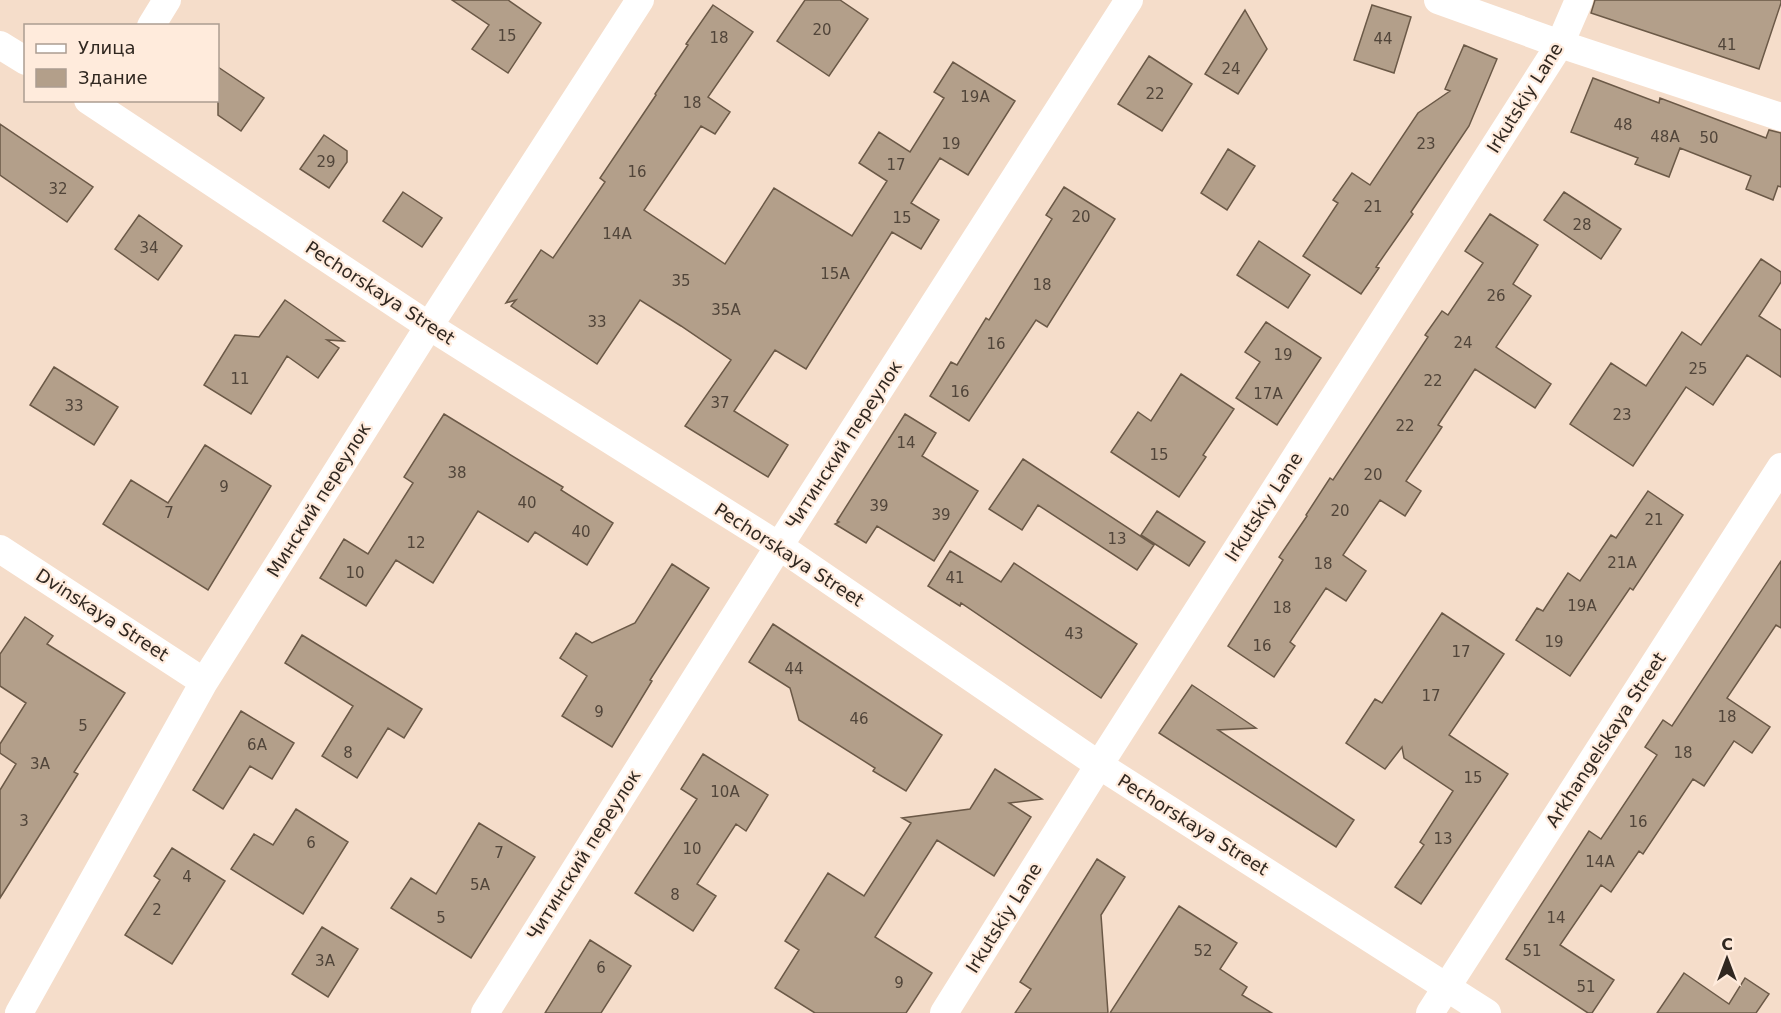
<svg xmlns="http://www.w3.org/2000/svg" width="1781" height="1013" font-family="'DejaVu Sans',sans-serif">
<rect width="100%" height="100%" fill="#f5ddca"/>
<path fill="#b39f8a" stroke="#6b5947" stroke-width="1.5" d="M452,0h56l33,23 -33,50 -36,-24 17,-24z
M805,0h35l28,19 -39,57 -52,-35z
M1595,0h186v3l-22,66 -168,-56z
M713,5l40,27 -45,65 22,15 -15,22 -14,-8 -57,84 81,54 49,-76 78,48 35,-55 -28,-18 20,-31 31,20 34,-54 -10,-6 19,-30 62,39 -47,74 -28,-17 -29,45 28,17 -18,29 -29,-17 -86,137 -31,-19 -41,61 54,34 -20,32 -83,-51 46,-66 -50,-34 -41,-26 -43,64 -86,-58 5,-6 -10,3 35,-53 12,8 52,-76 -5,-4 56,-83 -1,-1 33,-49 -2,-1z
M1372,5l39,12 -17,56 -40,-13z
M1245,10l22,39 -29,45 -33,-20z
M1464,45l33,14 -28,67 -58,86 2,2 -37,53 3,1 -18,26 -58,-38 35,-53 -5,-3 19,-27 18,12 48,-72 32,-22 -5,-2z
M1149,56l43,28 -30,47 -44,-27z
M218,67l46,31 -23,33 -23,-16z
M1593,78l66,25 1,-5 106,40 3,-8 12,3v54l-3,-1 -5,14 -27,-11 5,-13 -71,-28 -11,29 -34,-13 3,-6 -67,-26z
M0,124l93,63 -26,35 -67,-47z
M324,135l23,16v11l-18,26 -29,-19z
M1228,149l27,17 -28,44 -26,-17z
M1064,187l51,32 -68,108 -11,-7 -67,101 -39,-25 21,-34 6,3 29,-47 3,2 63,-101 -6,-4z
M403,192l39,26 -20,29 -39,-26z
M1564,192l57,37 -20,30 -57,-39z
M1490,214l48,31 -25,39 18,12 -35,51 55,37 -16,24 -60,-39 -37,56 4,2 -36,54 15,10 -16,25 -25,-16 -37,55 23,16 -20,30 -20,-13 -36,54 5,4 -21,31 -46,-31 55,-86 -4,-3 28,-41 -1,-1 24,-37 3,2 95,-143 -3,-2 17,-24 6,4 35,-52 -18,-12z
M139,215l43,31 -24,34 -43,-31z
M1259,241l51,34 -22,33 -51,-33z
M1761,259l20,13v10l-22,34 22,14v47l-34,-22 -34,50 -27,-18 -53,79 -63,-42 41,-61 35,23 36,-54 19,13z
M285,300l59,41 -17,-1 12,8 -21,30 -31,-22 -36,58 -47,-29 31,-50 24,2z
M1266,322l55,36 -44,67 -41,-27 24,-36 -15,-10z
M54,367l64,40 -24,38 -64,-40z
M1181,374l53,35 -31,46 3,2 -27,40 -68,-45 27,-40 13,9z
M444,414l119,73 -2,3 52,33 -26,42 -52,-33 -7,10 -50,-31 -45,72 -37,-23 -30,46 -46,-28 24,-39 24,15 45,-71 -9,-6z
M905,414l31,19 -14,23 56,35 -44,70 -57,-35 -11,17 -31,-19 4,-2 -2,-1z
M205,445l66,41 -63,104 -105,-66 28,-44 37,23z
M1023,459l131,86 -17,25 -99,-65 -16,25 -33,-21z
M1648,491l35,24 -50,75 -3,-2 -60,88 -54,-36 21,-32 6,3 25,-38 12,8 31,-46 5,3z
M1157,511l48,31 -16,24 -48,-31z
M950,551l51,31 13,-19 123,81 -36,54 -140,-95 -1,3 -32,-20z
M1781,561v67l-5,-3 -49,73 43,29 -18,26 -18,-12 -30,45 -11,-7 -50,75 -4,-3 -28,41 -10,-7 -41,60 54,35 -22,33h-4l-82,-54 83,-128 12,8 56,-84 -12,-8 18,-27 9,6z
M672,564l37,24 -59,92 2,1 -40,66 -50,-31 25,-40 -27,-18 16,-25 16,10 43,-20z
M1442,613l62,41 -55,81 59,39 -87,130 -26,-17 29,-42 -4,-3 33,-51 -49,-33 -2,-11 -17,22 -39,-26 29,-44 7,4z
M25,617l28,19 -6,8 78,49 -51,79 4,2 -78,124v-108l16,-26 -16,-11v-9l26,-41 -26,-17v-32z
M773,624l169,111 -36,56 -33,-20 2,-3 -76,-48 -9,-32 -41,-26z
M302,635l120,74 -18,29 -16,-10 -31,50 -35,-22 31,-50 -68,-43z
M1192,685l64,43 -38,2 136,90 -18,27 -177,-114z
M241,711l53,32 -22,36 -22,-13 -27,43 -30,-19z
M703,754l65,41 -22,36 -10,-7 -39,60 19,12 -23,35 -58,-38 62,-94 -16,-10z
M995,769l47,30 -33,4 22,14 -37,59 -57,-36 -62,97 57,36 -26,40h-91l-40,-25 24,-38 -14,-9 43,-68 36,23 47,-73 -9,-5 68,-9z
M296,809l52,33 -45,72 -72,-45 23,-35 19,11z
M479,823l56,34 -64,101 -80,-50 20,-30 25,16z
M172,848l53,33 -53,83 -47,-29 35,-55 -6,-4z
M1097,859l28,18 -24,38 7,98h-93l16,-24 -11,-7z
M1179,906l58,37 -17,26 27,18 -5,8 30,18h-162z
M322,927l36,22 -30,48 -36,-23z
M590,940l41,26 -30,47h-56z
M1684,973l45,31 16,-26 24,16 -13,19h-99z"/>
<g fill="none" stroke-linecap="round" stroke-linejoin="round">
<path stroke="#fff" stroke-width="28" d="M1438,0l122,44 221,73
M151,26l16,-26
M0,45l26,16
M88,100l341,226 350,220 320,219 388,248
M0,549l204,133
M19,1013l185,-331 225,-356 211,-326
M485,1013l294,-467 350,-546
M944,1013l155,-248 461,-721 19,-44
M1430,1013l351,-546"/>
</g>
<g text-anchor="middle" stroke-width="4.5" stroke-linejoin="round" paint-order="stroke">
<g font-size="15" fill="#51453a">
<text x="822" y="35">20</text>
<text x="507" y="41">15</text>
<text x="719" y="43">18</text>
<text x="1383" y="44">44</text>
<text x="1727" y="50">41</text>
<text x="1231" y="74">24</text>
<text x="1155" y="99">22</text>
<text x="975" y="102">19А</text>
<text x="692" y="108">18</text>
<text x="1623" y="130">48</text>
<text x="1665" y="142">48А</text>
<text x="1709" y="143">50</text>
<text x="951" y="149">19</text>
<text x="1426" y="149">23</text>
<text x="326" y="167">29</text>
<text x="896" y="170">17</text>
<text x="637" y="177">16</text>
<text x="58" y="194">32</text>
<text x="1373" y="212">21</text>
<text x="1081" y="222">20</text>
<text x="902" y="223">15</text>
<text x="1582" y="230">28</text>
<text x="617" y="239">14А</text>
<text x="149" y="253">34</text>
<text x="835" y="279">15А</text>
<text x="681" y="286">35</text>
<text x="1042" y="290">18</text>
<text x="1496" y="301">26</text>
<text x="726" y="315">35А</text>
<text x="597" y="327">33</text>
<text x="1463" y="348">24</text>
<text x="996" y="349">16</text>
<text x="1283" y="360">19</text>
<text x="1698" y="374">25</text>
<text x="240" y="384">11</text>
<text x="1433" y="386">22</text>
<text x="960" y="397">16</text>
<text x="1268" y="399">17А</text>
<text x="720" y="408">37</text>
<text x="74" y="411">33</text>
<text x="1622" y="420">23</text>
<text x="1405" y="431">22</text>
<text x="906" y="448">14</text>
<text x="1159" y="460">15</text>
<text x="457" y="478">38</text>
<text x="1373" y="480">20</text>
<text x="224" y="492">9</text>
<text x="527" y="508">40</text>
<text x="879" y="511">39</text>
<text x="1340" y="516">20</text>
<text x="169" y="518">7</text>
<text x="941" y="520">39</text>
<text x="1654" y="525">21</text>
<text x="581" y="537">40</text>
<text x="1117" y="544">13</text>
<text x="416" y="548">12</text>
<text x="1622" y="568">21А</text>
<text x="1323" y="569">18</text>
<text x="355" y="578">10</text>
<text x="955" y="583">41</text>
<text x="1582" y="611">19А</text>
<text x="1282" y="613">18</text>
<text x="1074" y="639">43</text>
<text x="1554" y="647">19</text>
<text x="1262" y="651">16</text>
<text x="1461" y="657">17</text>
<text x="794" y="674">44</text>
<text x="1431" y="701">17</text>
<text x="599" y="717">9</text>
<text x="1727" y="722">18</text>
<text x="859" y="724">46</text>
<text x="83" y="731">5</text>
<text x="257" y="750">6А</text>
<text x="348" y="758">8</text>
<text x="1683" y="758">18</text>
<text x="40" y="769">3А</text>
<text x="1473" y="783">15</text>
<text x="725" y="797">10А</text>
<text x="24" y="826">3</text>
<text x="1638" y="827">16</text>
<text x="1443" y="844">13</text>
<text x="311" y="848">6</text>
<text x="692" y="854">10</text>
<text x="499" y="858">7</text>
<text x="1600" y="867">14А</text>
<text x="187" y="882">4</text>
<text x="480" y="890">5А</text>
<text x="675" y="900">8</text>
<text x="157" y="915">2</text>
<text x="441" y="923">5</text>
<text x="1556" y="923">14</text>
<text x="1203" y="956">52</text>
<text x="1532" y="956">51</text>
<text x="325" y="966">3А</text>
<text x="601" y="973">6</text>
<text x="899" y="988">9</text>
<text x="1586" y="992">51</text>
</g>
<g font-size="18" fill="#302720" stroke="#ffebdc">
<text transform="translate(1525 98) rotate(-58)" y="6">Irkutskiy Lane</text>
<text transform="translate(380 293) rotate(33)" y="6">Pechorskaya Street</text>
<text transform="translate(844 445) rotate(-57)" y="6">Читинский переулок</text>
<text transform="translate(319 500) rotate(-58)" y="6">Минский переулок</text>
<text transform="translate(1264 507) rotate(-57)" y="6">Irkutskiy Lane</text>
<text transform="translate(789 555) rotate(33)" y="6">Pechorskaya Street</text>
<text transform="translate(102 615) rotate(33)" y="6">Dvinskaya Street</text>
<text transform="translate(1606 740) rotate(-57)" y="6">Arkhangelskaya Street</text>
<text transform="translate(1193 825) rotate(32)" y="6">Pechorskaya Street</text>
<text transform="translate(584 855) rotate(-58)" y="6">Читинский переулок</text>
<text transform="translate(1004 918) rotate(-58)" y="6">Irkutskiy Lane</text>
</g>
</g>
<rect x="24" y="24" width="195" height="78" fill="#ffebdc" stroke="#ac9d91" stroke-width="1.5"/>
<rect x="36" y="44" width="30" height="9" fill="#ffffff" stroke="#ac9d91" stroke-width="1.5"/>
<text x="78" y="54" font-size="18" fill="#302720">Улица</text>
<rect x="36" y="69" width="30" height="18" fill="#b39f8a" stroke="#ac9d91" stroke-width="1.5"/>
<text x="78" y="84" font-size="18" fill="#302720">Здание</text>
<g transform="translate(1727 959)" stroke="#ffebdc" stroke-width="4.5" paint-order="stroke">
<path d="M0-4.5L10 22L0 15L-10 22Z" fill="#302720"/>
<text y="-9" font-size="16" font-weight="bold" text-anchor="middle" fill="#302720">С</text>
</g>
</svg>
